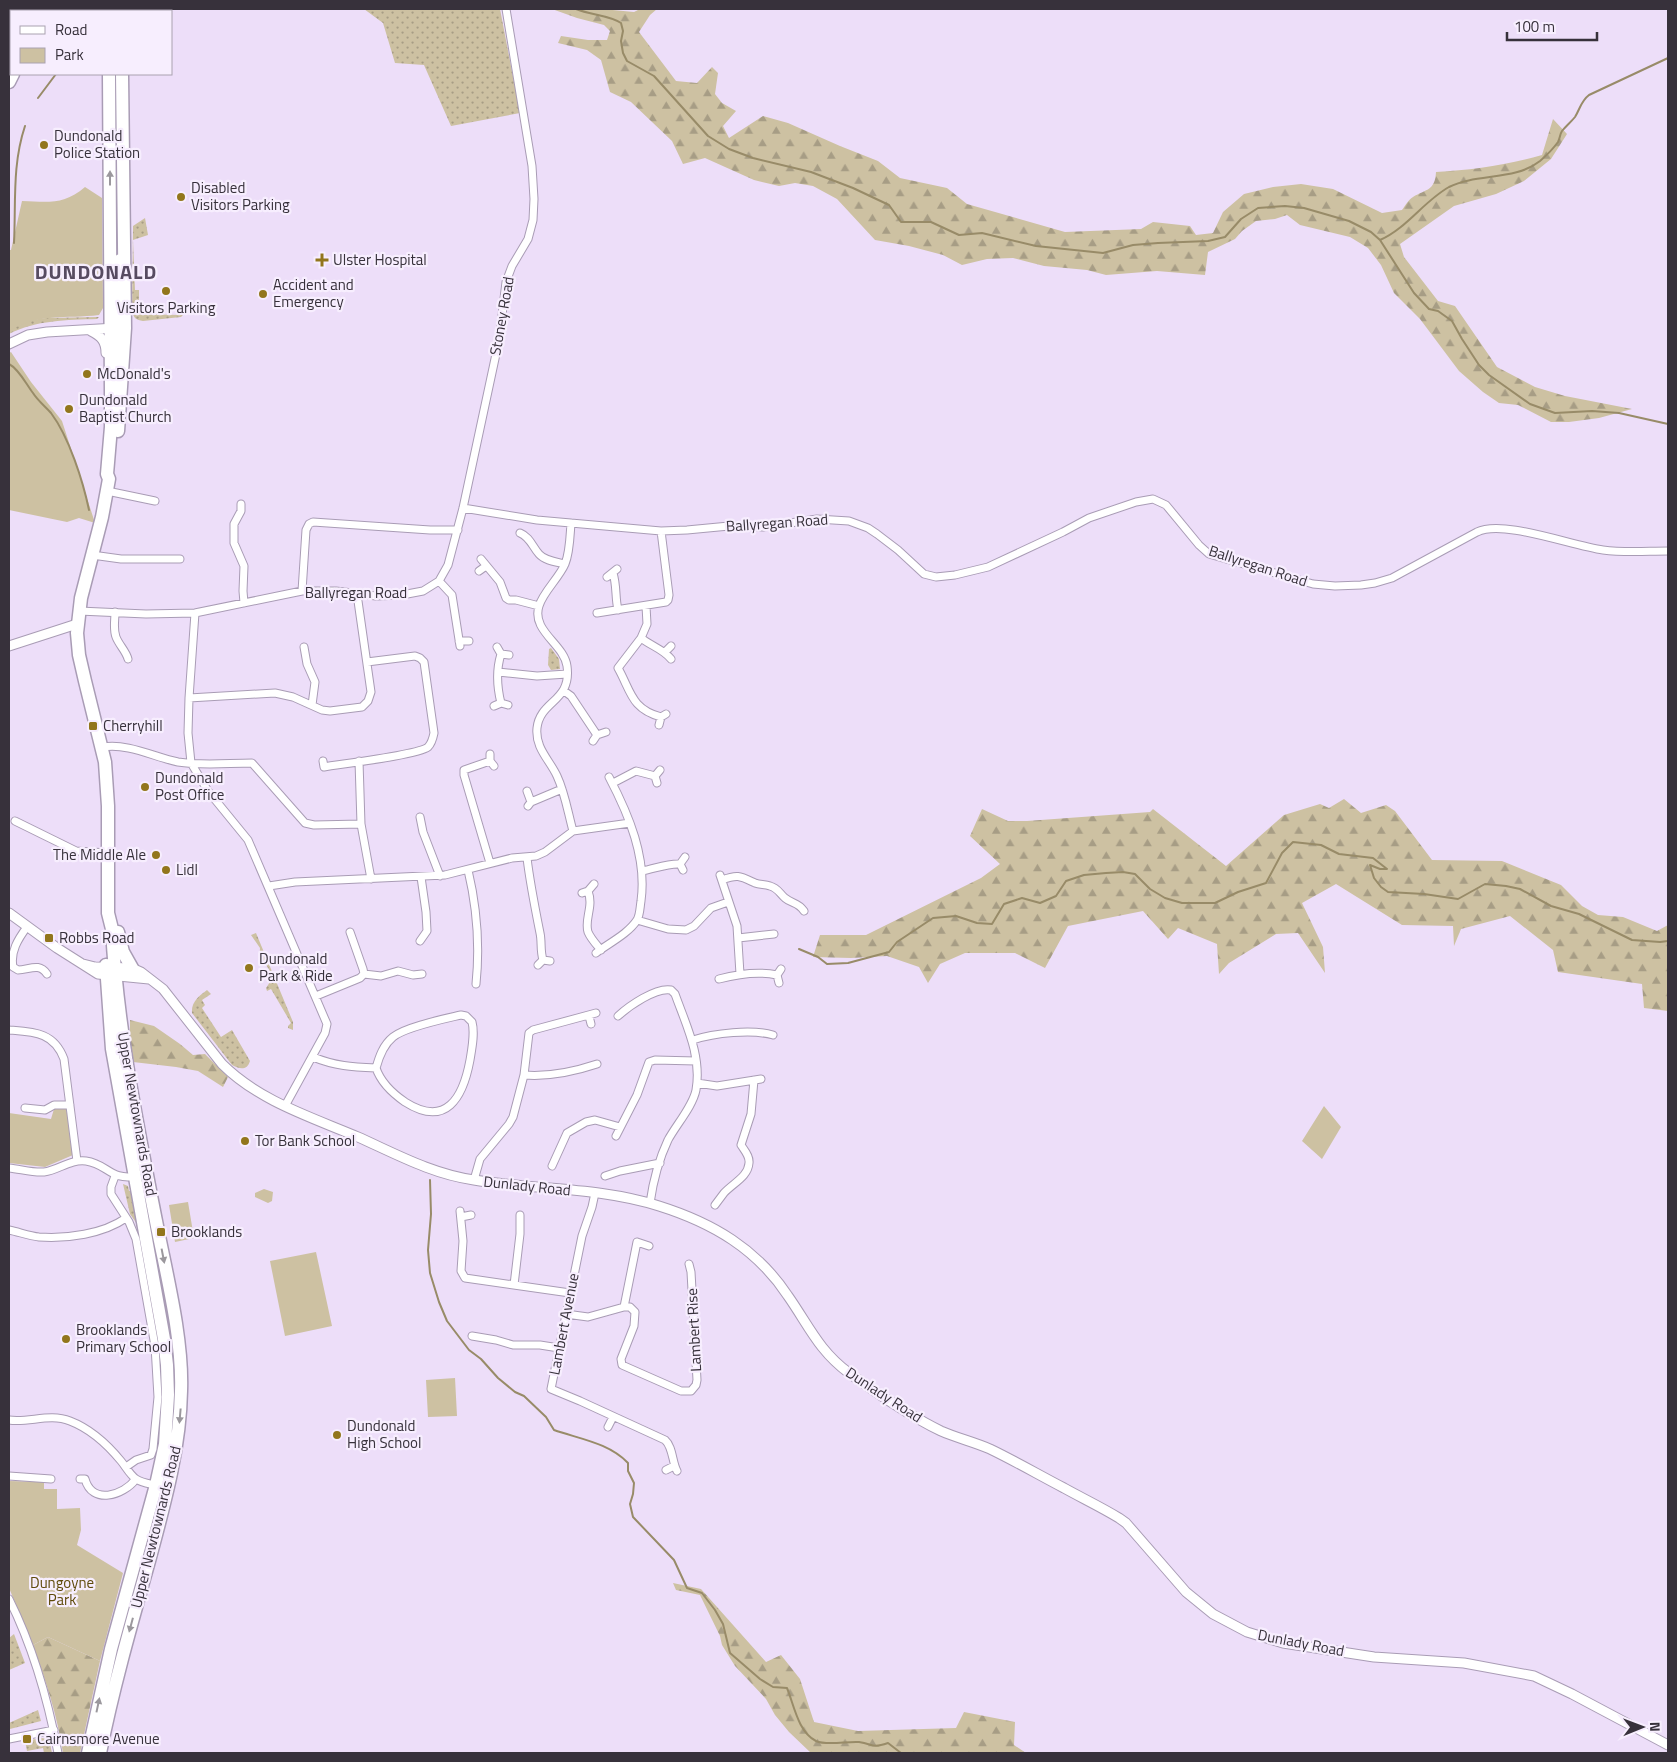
<svg xmlns="http://www.w3.org/2000/svg" width="1677" height="1762" font-family="'Titillium Web',sans-serif">
<defs>
<pattern id="grass-dots" width="8" height="8" patternUnits="userSpaceOnUse" patternTransform="scale(1.25)"><rect width="8" height="8" fill="#cdc1a2"/><path d="M2 2h.1M6 6h.1" fill="none" stroke="#a79d85" stroke-width="1.8" stroke-linecap="round"/></pattern>
<pattern id="forest-firs" width="22" height="20" patternUnits="userSpaceOnUse" patternTransform="scale(1.25)"><rect width="22" height="20" fill="#cdc1a2"/><path d="M5 1l3.5 6h-7zM16 11l3.5 6h-7z" fill="#a79d85"/></pattern>
</defs>
<rect width="100%" height="100%" fill="#eddef9"/>
<path fill="url(#grass-dots)" d="M364,9h136l20,104 -69,13 -27,-61 -29,-2 -12,-40z
M145,218l3,17 -15,5 2,50h4v24l41,1 8,-2v1l-5,1 -2,2 -38,4c-7,-1 -9,-3 -11,-9l1,-83v-3z
M99,317l-2,2c-30,1 -61,1 -88,15v-5l22,-9 15,-2z
M551,648l8,11 1,10 -9,1 -3,-5 1,-16z
M256,933l37,89v8l-5,-2v-2l3,-3 -20,-34 -4,2 -1,-3c15,-19 -8,-22 -6,-40l-9,-13z
M207,990l4,4 -9,6 3,5 -3,3 19,29 11,-7 18,31c-3,10 -11,8 -18,4l-40,-52c-1,-11 7,-17 15,-23z
M123,1184l5,2 1,5h2l6,33 -7,-10z
M146,1186l24,130 7,80 -8,60 3,-40 -32,-229z
M14,1634l11,29 -16,7v-32z
M38,1710l3,11 -31,8 -1,-6z
M41,1738l8,1 3,14h-8l-1,-5 -16,3 -2,-10z"/>
<path fill="url(#forest-firs)" d="M552,9h50l32,3 6,-3h17l-7,6 -11,17 37,49 21,2 15,-16 6,6 -3,21 7,9 14,8 -13,15 6,12 34,-22 25,7 52,23 38,15 22,17 47,10 20,16 98,28 76,-3 12,-7 37,4 6,9 17,-2 10,-21 21,-18 29,-7 28,-3 32,5 49,24 20,-3c3,-4 6,-10 11,-13 13,-8 22,-6 23,-25 36,-2 71,-7 106,-17l11,-36 14,15 -16,25 -27,22 -28,13 -42,12 -54,38 4,13 34,44 17,5 42,61 38,20 30,9 67,13 -33,9 -30,4h-18l-33,-17 -19,-2 -16,-11 -24,-21 -39,-52 -26,-26 -13,-28 -13,-17 -18,-11 -50,-12 -13,-10 -12,4 -19,2 -14,10 -7,8 -27,13 -3,23 -48,-4 -51,4 -19,-5 -43,-4 -31,-8 -26,1 -25,6 -19,-10 -34,-9 -34,-6 -38,-41 -24,-13 -18,-3 -16,3 -25,-6 -49,-22 -22,6 -11,-23 -41,-39 -21,-10 -9,-32 -14,-10 -29,-7 3,-7 27,4h19l3,-9 -6,-6 -27,-7z
M1344,799l17,14 25,-8 9,6 37,49 70,1 59,24 21,21 16,9 25,2 34,14 11,-6v86l-24,-3 -2,-24 -84,-12 -5,-22 -43,-34 -49,13 -7,17 -1,-20 -51,-1 -66,-41 -34,19 21,44 2,26 -27,-40 -22,1 -47,29 -10,11 -2,-30 -39,-16 -10,11 -25,-28 -75,15 -23,42 -30,-15h-50l-25,11 -12,19 -9,-16 -32,-11 -36,2 -38,-1 7,-22h46l115,-57 19,-14 -30,-28 12,-27 26,12h19l123,-9 3,-3 73,57 58,-51 36,-11 9,4z
M130,1020l24,6 26,18 13,11 12,-1 23,23 -5,10 -25,-16 -22,-4 -43,-5 -3,-25z
M673,1583l28,6 65,73 15,-7 19,24 14,43 44,9 98,-3 8,-16 51,10 -1,23 12,8h-215l-22,-21 -14,-17 -9,-16 -31,-33 -13,-21 -2,-9 -20,-41 -24,-5z
M48,1637l52,24 -20,92h-17c-6,-39 -17,-71 -30,-108z"/>
<path fill="#cdc1a2" d="M85,187l17,11 1,110 -4,7c-33,4 -61,-2 -90,16v-81h2l11,-49c27,1 42,4 63,-14z
M11,352l20,30 31,39 33,102 -16,-5 -12,4 -58,-12v-157z
M1324,1106l17,21 -19,32 -20,-18z
M56,1107l10,2 3,13 4,33 -28,12 -36,-4v-50l42,6 3,-10z
M264,1189l9,3 -1,9 -4,2 -13,-6v-4z
M188,1202l6,36 -19,4 -6,-37z
M316,1252l16,74 -47,10 -15,-75z
M455,1378l2,38 -29,1 -2,-37z
M9,1481l35,1v7h13v20l23,-1 1,22 -4,15 46,28 -23,88 -52,-24 -15,8 -24,-57z"/>
<g fill="none" stroke-linecap="round" stroke-linejoin="round">
<path stroke="#988b68" stroke-width="2" d="M576,9c14,6 33,6 45,14l2,8 -2,10 2,12 4,8 27,15 54,60 21,13 24,9 58,14 42,16 36,17 12,17h30l28,13 23,-2 54,13 67,7 30,-8 25,-2 50,-2 17,-4 16,-18 17,-11 27,-2 19,2 45,13 22,11 9,8 34,53 15,16 9,2 14,10 10,18 17,26 10,10 41,29 25,9 37,-2 27,2 49,11
M38,98l18,-24
M1380,240c27,-12 44,-39 69,-53 28,-14 66,-6 91,-26 7,-6 13,-12 18,-19 2,-4 2,-8 4,-11 4,-5 9,-9 13,-14 5,-8 6,-16 14,-22l79,-37
M14,243c2,-40 -2,-78 11,-117
M9,364c10,5 17,20 24,29 5,8 12,13 18,20 18,24 32,68 38,97
M799,949l19,8 9,7 21,-1 41,-11 8,-10 36,-24 23,-2 21,7 15,1 12,-20 18,-6 18,5 16,-7 10,-15 18,-6 22,-2 17,-1 12,2 15,15 15,9 17,5h33l23,-11 28,-9 16,-30 11,-11 28,3 18,9 34,4 14,11h-7l-10,-4 4,13 7,9 7,5 36,2 34,5 27,-15 21,2 14,3 31,17 28,8 53,26 28,2 8,-1
M430,1180l1,34 -3,36 2,23 9,29 8,19 22,29 12,9 17,19 17,14 9,4 22,21 8,13c26,9 55,13 74,33v8l6,12 -1,11 -3,10 3,13 41,43 13,28 15,5 13,17 8,14 7,29 30,26 13,8 14,1c7,17 11,44 29,53 11,5 31,0 43,1 15,2 11,7 29,1l13,10
M928,1753h1"/>
<g stroke="#a99cb5" stroke-width="9">
<path id="minor" d="M27,11l3,-2
M9,17l2,-1
M107,491l48,10
M241,504v7l-7,13v19l10,23 -1,25 1,12
M463,508l74,12 124,11 26,-1 42,-4 34,1 54,-8 32,2 19,7 9,6 21,16 26,24 12,3 19,-2 33,-8 75,-35 26,-14 47,-16 17,-3 13,6 33,40 10,9 104,30 22,2 26,-1 14,-2 17,-5 85,-46c26,-13 95,14 126,18 22,3 44,1 65,1
M571,523c-1,12 -1,29 -6,41 -6,14 -22,28 -26,42 -8,25 25,38 28,60 5,36 -27,34 -30,62 -2,20 12,31 20,48 8,17 11,37 16,55
M520,533c10,4 12,13 19,21 6,7 18,8 26,10
M92,555l29,4h59
M481,559l19,23 6,16 3,2h7l23,6
M479,571l7,-5
M613,573c4,13 2,24 5,37
M607,577l10,-8
M439,581l13,14 8,51
M302,591l4,-61 3,-6 4,-2 117,8h28
M646,606l1,18 -6,14 -23,30c13,23 13,41 43,49l5,-3
M79,611l67,3 49,-1 107,-22h34l40,5 26,-1 21,-4 16,-10 9,-16 15,-57 36,-168 7,-58 6,-16 16,-27 5,-19 1,-21 -2,-33 -26,-157
M115,612c0,9 -2,17 1,25 3,8 10,14 12,22
M195,613l-6,85 -1,35 3,30 17,28 40,49 79,184 -2,9 -40,73
M597,613l69,-11 2,-2 1,-5 -8,-64
M641,638c10,8 22,11 30,21
M459,641h10
M304,647l3,17 8,18 -3,23
M497,647l4,7 8,1
M665,652l6,-6
M501,654c-5,16 -4,33 0,49
M498,672l39,4 30,-2
M564,691l7,5 26,39
M189,698l86,-5 18,4 29,13 8,1 32,-4 6,-6 3,-9 -14,-98
M494,706l7,-3 7,2
M659,725l2,-8
M593,741l4,-6 9,-3
M103,747c25,-4 51,10 75,15 24,4 50,1 74,1l53,60 9,2 47,-1
M490,754v7l4,5
M323,761l1,6c17,-3 94,-12 104,-20 4,-4 5,-9 6,-14l-10,-71 -4,-4 -5,-2 -48,6
M359,761l2,63 10,55
M490,761l-26,9v5l26,88
M613,783l23,-12 19,5
M657,783l-2,-7 5,-6
M527,791l4,11 -3,4
M531,802l31,-13
M420,817l3,15 17,44
M15,821l61,30 32,2
M527,858c3,25 8,50 13,75 2,9 0,17 3,27
M468,870c9,38 12,75 8,114
M683,870l-3,-6 5,-7
M642,871c12,-2 26,-8 38,-7
M720,875l17,51 3,48
M722,880c16,-6 18,-4 33,3 5,2 10,1 15,3 8,2 10,8 15,12 7,6 13,4 19,13
M269,886l26,-4 150,-7 67,-17 24,-2 9,-4 28,-21 57,-8
M588,891c6,16 -4,28 0,41 3,7 8,12 13,18
M582,893l6,-2 6,-7
M637,920l31,9 18,1 8,-4 17,-18 17,-6
M27,927c-9,12 -17,25 -14,40l5,3c11,0 21,-8 29,4
M738,938l36,-4
M420,941l7,-10 -1,-19 -5,-35
M596,953c13,-10 32,-19 41,-33 3,-5 3,-13 4,-19 6,-43 -12,-86 -32,-124
M538,965l5,-5 7,1
M364,974l17,2 17,-5 15,4 9,-1
M719,979c19,-5 39,-8 58,-4
M779,983l-2,-8 4,-6
M316,996l44,-18 4,-4 -1,-5 -13,-37
M589,1016l2,8
M618,1016c11,-10 38,-29 53,-26l4,4c11,31 27,62 21,96 -3,16 -20,35 -28,50 -9,19 -15,42 -18,63
M9,1030c25,2 45,2 55,29l13,102
M693,1040c21,-7 59,-11 80,-5
M313,1057c22,9 39,10 63,11 5,15 16,25 29,34 41,26 58,-4 65,-42 2,-12 5,-27 2,-38l-6,-6 -5,-1c-17,4 -56,12 -68,22 -10,8 -14,20 -17,31
M524,1075c25,2 49,-3 73,-11
M697,1083l20,3 44,-7
M25,1108l20,2 9,-5h16
M616,1136l21,-41 12,-33 6,-2 41,1
M552,1166l15,-33 19,-11 9,-2 25,7
M9,1168c11,1 24,5 35,4 15,-2 26,-13 42,-11 22,3 24,20 51,15
M115,1176l-4,11v7l18,28 7,17 19,107 3,51 -5,52 -2,6 -15,5 -10,7
M605,1176l15,-5 40,-8
M474,1180l6,-21 29,-35 4,-7 11,-42 5,-42 4,-3 63,-17
M595,1193l-3,14 -10,29 -31,153 29,12 85,39c8,7 7,22 12,31
M715,1205c3,-4 6,-8 9,-12 9,-10 24,-16 25,-30 1,-7 -5,-13 -8,-18l10,-31 3,-34
M460,1211l3,30 -2,30 4,7 105,15
M461,1217l10,-2
M9,1230c10,2 20,6 30,7 28,2 64,-3 87,-19
M514,1285l6,-51v-19
M624,1307l13,-65 12,4
M566,1314l22,3 36,-10h6l5,5 -1,14 -13,33 1,6 59,26h10l5,-6 1,-5 -6,-108 -2,-8
M472,1336l24,4 17,5h27l19,3
M9,1420c20,3 41,-7 61,1 21,8 37,23 51,40 5,6 9,14 15,18 6,4 15,5 22,7
M608,1427l5,-10
M666,1470l8,-4
M9,1476l42,3
M80,1479h5c7,26 38,17 51,0
M9,1599c24,48 39,101 49,154
M9,1739l45,-9"/>
</g>
<g stroke="#a99cb5" stroke-width="11">
<path id="tertiary" d="M114,328l3,-5 1,-8 1,-56
M91,331c10,5 15,10 15,22
M9,344l19,-9 19,-3 69,-4
M117,358v-24l3,-6
M9,646l68,-22
M9,913l48,35 41,26 51,5
M83,964l12,3 37,1 9,4 22,17 59,75c37,37 89,53 136,73 38,17 74,37 116,43 62,10 126,7 185,26 54,17 98,43 129,90 21,30 31,55 61,77 28,20 62,44 92,58 16,7 33,11 49,18 25,12 49,26 74,39 18,10 37,19 55,30l7,5 60,69 27,22 34,18 36,11 91,14 90,6 70,13 38,18 96,51"/>
</g>
<g stroke="#a99cb5" stroke-width="15">
<path id="trunk" d="M107,9v2
M117,9v2
M48,11l1,-2
M9,82l4,-8
M118,431l7,-103 -3,-254
M118,932l5,20 9,16
M88,1753l23,-104 45,-164 9,-41 3,-49 -1,-30 -3,-26 -52,-290 -6,-84
M100,1753c13,-65 31,-128 49,-192 15,-56 31,-112 32,-170 2,-53 -15,-118 -25,-170 -19,-97 -39,-194 -44,-292l-4,-16v-107l-3,-44 -20,-81 -6,-26 -2,-22 4,-35 21,-81 7,-38 -2,-5 4,-47v-35l-2,-318"/>
</g>
<use href="#minor" stroke="#fff" stroke-width="7"/>
<use href="#tertiary" stroke="#fff" stroke-width="9"/>
<use href="#trunk" stroke="#fff" stroke-width="12"/>
</g>
<defs><path id="oneway-solid" d="M-6-.8H1V-3.2L6.5 0L1 3.2V.8H-6Z" transform="scale(1.25)"/></defs>
<g fill="#9b989d">
<use href="#oneway-solid" transform="translate(110 178) rotate(-90)"/>
<use href="#oneway-solid" transform="translate(163 1256) rotate(79)"/>
<use href="#oneway-solid" transform="translate(180 1416) rotate(95)"/>
<use href="#oneway-solid" transform="translate(131 1625) rotate(105)"/>
<use href="#oneway-solid" transform="translate(98 1705) rotate(-78)"/>
</g>
<g fill="#92761c" stroke="#f7eefe" stroke-width="2">
<circle cx="44" cy="145" r="5"/>
<circle cx="181" cy="197" r="5"/>
<path d="M319.5 252.5h5v5h5v5h-5v5h-5v-5h-5v-5h5z"/>
<circle cx="166" cy="291" r="5"/>
<circle cx="263" cy="294" r="5"/>
<circle cx="87" cy="374" r="5"/>
<circle cx="69" cy="409" r="5"/>
<rect x="88" y="721" width="10" height="10" rx="2.5"/>
<circle cx="145" cy="787" r="5"/>
<circle cx="156" cy="855" r="5"/>
<circle cx="166" cy="870" r="5"/>
<rect x="44" y="933" width="10" height="10" rx="2.5"/>
<circle cx="249" cy="968" r="5"/>
<circle cx="245" cy="1141" r="5"/>
<rect x="156" y="1227" width="10" height="10" rx="2.5"/>
<circle cx="66" cy="1339" r="5"/>
<circle cx="337" cy="1435" r="5"/>
<rect x="22" y="1734" width="10" height="10" rx="2.5"/>
</g>
<g text-anchor="middle" stroke-width="4.5" stroke-linejoin="round" paint-order="stroke">
<g font-size="15" fill="#37313b" stroke="#f7eefe" text-anchor="start">
<text x="54" y="141">Dundonald<tspan x="54" dy="17">Police Station</tspan></text>
<text x="191" y="193">Disabled<tspan x="191" dy="17">Visitors Parking</tspan></text>
<text x="333" y="265">Ulster Hospital</text>
<text x="273" y="290">Accident and<tspan x="273" dy="17">Emergency</tspan></text>
<text x="166" y="313" text-anchor="middle">Visitors Parking</text>
<text x="97" y="379">McDonald's</text>
<text x="79" y="405">Dundonald<tspan x="79" dy="17">Baptist Church</tspan></text>
<text x="103" y="731">Cherryhill</text>
<text x="155" y="783">Dundonald<tspan x="155" dy="17">Post Office</tspan></text>
<text x="146" y="860" text-anchor="end">The Middle Ale</text>
<text x="176" y="875">Lidl</text>
<text x="59" y="943">Robbs Road</text>
<text x="259" y="964">Dundonald<tspan x="259" dy="17">Park &amp; Ride</tspan></text>
<text x="255" y="1146">Tor Bank School</text>
<text x="171" y="1237">Brooklands</text>
<text x="76" y="1335">Brooklands<tspan x="76" dy="17">Primary School</tspan></text>
<text x="347" y="1431">Dundonald<tspan x="347" dy="17">High School</tspan></text>
<text x="37" y="1744">Cairnsmore Avenue</text>
</g>
<g font-size="15" fill="#37313b" stroke="#f7eefe">
<text transform="translate(502 316) rotate(-80)" y="5">Stoney Road</text>
<text transform="translate(777 523) rotate(-4)" y="5">Ballyregan Road</text>
<text transform="translate(1258 566) rotate(18)" y="5">Ballyregan Road</text>
<text x="356" y="598">Ballyregan Road</text>
<text transform="translate(137 1114) rotate(80)" y="5">Upper Newtownards Road</text>
<text transform="translate(527 1186) rotate(6)" y="5">Dunlady Road</text>
<text transform="translate(564 1324) rotate(-79)" y="5">Lambert Avenue</text>
<text transform="translate(694 1330) rotate(-93)" y="5">Lambert Rise</text>
<text transform="translate(884 1395) rotate(33)" y="5">Dunlady Road</text>
<text transform="translate(156 1527) rotate(-76)" y="5">Upper Newtownards Road</text>
<text transform="translate(1301 1643) rotate(11)" y="5">Dunlady Road</text>
</g>
<g font-size="15" fill="#5f4b0b" stroke="#f7eefe">
<text x="62" y="1588">Dungoyne<tspan x="62" dy="17">Park</tspan></text>
</g>
<g font-size="20" font-weight="bold" letter-spacing="1" fill="#574b61" stroke="#f7eefe">
<text x="96" y="279">DUNDONALD</text>
</g>
</g>
<rect width="1677" height="1762" fill="none" stroke="#37313b" stroke-width="20"/>
<rect x="10" y="10" width="162" height="65" fill="#f7eefe" stroke="#aaa2b0"/>
<rect x="20" y="26" width="25" height="8" fill="#ffffff" stroke="#aaa2b0"/>
<text x="55" y="35" font-size="15" fill="#37313b">Road</text>
<rect x="20" y="48" width="25" height="15" fill="#cdc1a2" stroke="#aaa2b0"/>
<text x="55" y="60" font-size="15" fill="#37313b">Park</text>
<g transform="translate(1642 1727) rotate(89)" stroke="#f7eefe" stroke-width="4" paint-order="stroke">
<path d="M0-4L9 19L0 12L-9 19Z" fill="#37313b"/>
<text y="-8" font-size="14" font-weight="bold" text-anchor="middle" fill="#37313b">N</text>
</g>
<path d="M1507 32v8h90v-8" fill="none" stroke="#37313b" stroke-width="2.5"/>
<text x="1514" y="32" font-size="15" fill="#37313b" stroke="#f7eefe" stroke-width="4" paint-order="stroke">100 m</text>
</svg>
